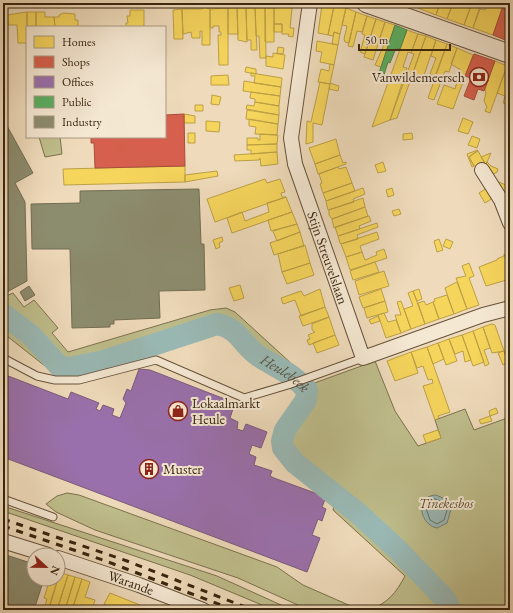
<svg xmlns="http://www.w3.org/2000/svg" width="513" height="613" font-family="'EB Garamond',serif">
<rect width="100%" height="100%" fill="#efdbbb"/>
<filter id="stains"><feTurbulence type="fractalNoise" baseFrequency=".005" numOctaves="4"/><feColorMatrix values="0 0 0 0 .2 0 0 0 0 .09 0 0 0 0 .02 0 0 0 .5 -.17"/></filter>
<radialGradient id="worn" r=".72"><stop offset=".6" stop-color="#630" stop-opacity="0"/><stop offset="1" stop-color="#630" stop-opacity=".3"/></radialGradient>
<path fill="#bfbe8c" stroke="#7c724e" d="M39,137h21l2,17 -17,3z
M3,290l3,6 7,-3 11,14 10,-7 24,28 -6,5 16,19 142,-42 16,-2 9,4 58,53 -1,5 -5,8c-12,-2 -27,-8 -37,-16 -12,-10 -17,-26 -32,-29l-64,16 -74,26 -4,-15 -13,3 -6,-4 -27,-30 -27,-22z
M3,318l22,17 25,26 -5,5 -42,-33z
M375,361l20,50 23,35 23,-8 -6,-18 30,-11 9,21 36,-13v193h-45l-89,-86 -75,-63 -9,-9 -4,-8v-8l27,-39v-5l-6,-7z
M67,493l12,2 198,72 26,18 57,25h-51l-71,-32 -143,-48 -39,-18 -10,-8 11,-8z
M335,502l74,67 34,32 6,9h-80c19,-7 27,-17 36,-34l-72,-66z
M3,506l214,70 75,34h-18l-84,-35 -187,-64z"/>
<path fill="#9abab6" stroke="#737e73" d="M436,495l11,5 4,9 -4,14 -10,5c-17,-3 -23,-32 -1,-33z"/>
<path fill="#f6d55c" stroke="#bda045" d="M418,3h22l-4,12 -18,-7z
M440,3h13l-6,16 -11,-4z
M453,3h19l-8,22 -17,-6z
M472,3h9l-8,25 -9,-3z
M488,3l9,3 1,-3h6l-11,32 -20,-7 7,-19 5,1z
M324,4l10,2 -6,29 -10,-2 4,-28z
M286,6l6,2 -2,20h4l-1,9 -5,-1 1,-2h-7v-10h-8v-16z
M334,6l12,2 -6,26 -6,-2 -1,4 -5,-1z
M204,7l6,2v36h-8v-14h-2v7h-8l-1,-6 -8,2 -1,-25h20z
M228,8v57h-9l-1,-30h3v-3h-2v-6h-6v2h-3v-19z
M228,8h9l1,26h-10z
M237,8h9l1,34 -9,-2z
M246,8h9l2,42h-6v-10h-4z
M255,8h10l1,50h-6l-1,-22h-3z
M265,8h9v34h-9z
M346,8l10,4 -7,31 -4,-1 -1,-3 3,-13 -5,-1z
M182,9l1,30h-9l-1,-29z
M130,10h14v17h-18v-4h2l-1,-7h3z
M27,12v31h-9l-1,-18h-9l-1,-10z
M27,12h9v15h-9z
M36,12h9v5h9l1,10h-19z
M356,12l11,4 -5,16 -5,-1 -4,16 -5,-1z
M63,13l12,1v6h3v7h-23l-1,-10h5v-2z
M367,16l9,3 -11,35 -5,-2 5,-17 -3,-1z
M376,19l9,3 -12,38 -9,-3z
M385,22l10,3 -14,42 -6,-2 11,-25 -6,-2z
M274,24h8v8h-8z
M407,30l11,4 -7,19 -3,-1 -5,15 4,1 -17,52 -18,7z
M334,32l6,2 -2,11 -6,-1z
M418,34l8,2 -29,82 -7,2 24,-66 -3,-1z
M426,36l10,4 -14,41 -11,-3z
M436,40l11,4 -12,32 -5,-2 6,-16 -5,-2z
M317,41l21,4 -4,20 -14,-3 2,-10 -6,-1z
M447,44l10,4 -8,24 -4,-1 -11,29 -6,-2z
M278,47l6,1 -1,6 -6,-1z
M457,48l16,7 -20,54 -16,-5 7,-19 11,4 2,-7 4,-12 -10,-6z
M273,53l12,2 -2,14 -17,-3v-10l7,1z
M495,61l12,5 -17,47 -5,-2 2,-4 -3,-6 2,-8 -1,-4z
M330,64l4,1 -4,19 -12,-2 3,-13 8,2z
M507,66l3,1v33l-2,5 -5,-2 2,-7 -8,-3z
M246,67l10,2v5l-11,-2z
M251,73l31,5 -1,9 -27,-4 1,-7h-4z
M228,75l1,10h-18v-9z
M244,81l37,6 -1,9 -37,-5z
M320,82l10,2 -8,41 -9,-2v19l-7,2 1,-23 4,1z
M330,83l9,3 -1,5 -9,-2z
M251,92l29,4 -1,10 -24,-4v-3l-5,-1z
M212,95l9,2 -2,8 -8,-1z
M255,102l24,4v9l-33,-6 1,-4 7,1z
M195,105h8v6h-8z
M247,110l32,5 -1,9 -32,-5z
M184,114l11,2v7h-11z
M463,118l10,4 -5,12 -10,-3z
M249,119l29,5 -1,11 -22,-1 1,-7 -7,-1z
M206,121l14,1 -1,10 -13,-1z
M188,133h7v10h-7z
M412,133l1,6 -10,1v-6z
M260,134l18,1 -1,9 -30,1v-7h11v2h2z
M472,136l8,3 -3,9 -9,-3z
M336,139l4,16 -25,9 -6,-16z
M277,144v8l-26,2v-4h-4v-5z
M478,150l-9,7 5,9 -2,1 -5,-13z
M478,151l8,14 -12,1 -5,-9z
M277,152l1,12 -17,2 -1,-8 -1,2 -24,1 -1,-6z
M491,153l-4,9 -1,3 -5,-8z
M340,155l3,8 3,-1v2l-28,10 -3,-10z
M383,162l3,9 -8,2 -3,-8z
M487,162l4,4 7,3 -1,3 -5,3 -6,-10z
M185,166v16l-121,3 -1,-16z
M338,167l1,2 7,-2 6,16 -29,10 -3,-9 2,-1 -3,-9z
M217,171l1,5 -33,6v-7z
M265,179l2,4 13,-4 5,13 -4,1 1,4h4l-71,25 -8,-23z
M499,182l11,5v8l-3,8 -10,-17z
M352,183l3,8 -29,10 -3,-8z
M363,188l2,6 -12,5 1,3 -26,8 -2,-9z
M392,188l2,7 -6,2 -2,-7z
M487,188l6,10 -8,5 -6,-10z
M286,197l6,15 -60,21 -5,-15 15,-6 3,9 24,-9 -2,-9z
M363,198l2,9 -33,12 -3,-4v-5z
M365,207l3,9 -34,12 -2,-9z
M399,209l2,5 -7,2 -2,-5z
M292,212l5,12 -26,7 -3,-11z
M369,216l2,5 -12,5 1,3 -22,7 -3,-9z
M377,223l1,4 -21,8 1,4 -17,5 -1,-1 -2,-7z
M297,224l3,8 -23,9 -4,-10z
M300,232l4,14 -30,9 -4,-12z
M377,232l2,7 -19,7 2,6 -16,5 -5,-13z
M222,237l1,4 -4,2 1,4 -4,2 -3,-9z
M439,239l4,11 -6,2 -3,-11z
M446,239l7,3 -3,7 -7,-3z
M305,245l5,18 -28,9 -4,-18z
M384,249l3,9 -37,12 -4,-13 16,-5 3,8 12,-5 -1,-3z
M504,254l6,17v8l-24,7 -7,-19 18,-7v-1l7,-3z
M375,262l4,10 -26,8 -3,-9z
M310,263l4,12 -27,9 -5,-12z
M469,263l5,13 -5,2 10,27 -12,4 -11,-31 10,-2 -4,-10z
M384,271l5,15 -30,9 -4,-14z
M457,282l10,27 -13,5 -9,-26z
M240,285l4,13 -10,3 -5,-13z
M320,289l5,18 -24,9 -6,-16 -12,4 -2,-6 20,-7 3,5z
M381,289l4,12 -22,7 -4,-11z
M419,289l3,10 -5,2 -4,-10z
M413,291l12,33 -14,5 -7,-20 9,-3 -5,-13z
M447,295l7,19 -15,5 -6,-17 2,-1 -1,-2z
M385,301l3,11 -21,6 -3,-10z
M401,301l10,28 -10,4 -6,-18h6l-4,-13z
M424,301l2,4 7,-3 6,17 -14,5 -7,-21z
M325,307l4,10 -26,9 -4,-10z
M384,313l4,9 8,-2 5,13 -15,5 -8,-23z
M378,316l2,5 -9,3 -2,-4z
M329,317l6,18 -26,10 -2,-5 3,-1 -2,-4 7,-3 -3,-2v-6z
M492,324l3,1 9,26 -12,2 -9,-26z
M483,327l7,21 -6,2 5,14 -4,2 -12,-35z
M473,331l11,31 -11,4 -11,-31z
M335,335l4,10 -22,8 -4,-10z
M462,335l9,25 -6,2 -2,-11 -8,3 -6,-15z
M449,339l8,22 -11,4 -8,-22z
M438,343l6,16 -11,5 -6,-17z
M427,347l23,65 -12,4 1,2 -4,2 -12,-34 10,-3 -1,-4 -4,1 -5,-14 -6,2 -6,-16z
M504,351l4,12 -5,2 -5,-12z
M411,352l7,21 -23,8 -8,-20z
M496,408l2,5 -8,3 -1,-5z
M490,416l2,5 -11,3 -2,-4z
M438,430l3,8 -15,5 -3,-8z
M58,571l2,1 -12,38h-4l3,-11 -3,-1 6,-19h8z
M60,572l8,3 -11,35h-5l-3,-1z
M68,575l7,2 -10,33h-8z
M75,577l7,2 -10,31h-7z
M82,579l8,3 -5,15 10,3 -3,10 -9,-3 -1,3h-10z
M110,593l30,12 -2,5h-25l-9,-6z"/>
<path fill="#d6604d" stroke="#a74e3a" d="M504,3h6v39l-17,-7z
M474,54l21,7 -11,30 -6,-2 -4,11 -10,-4 7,-18 -6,-2z
M184,114l1,52 -90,2 -1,-25h-3v-6h74v-22z"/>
<path fill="#9970ab" stroke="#7c5a7c" d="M139,369l11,1 85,33 -5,15 8,4 -1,7 6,2 3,-7 21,8 -6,16 -9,-3 -3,9 7,3 -2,8 18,6 -2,5 4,2 52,19 -4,10 4,2 -4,12 -4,-2 -6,16 8,3 -13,34 -304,-115v-83l65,25 3,-7 28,11 -3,6 4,2 3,-6 11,4 -2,6 8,3 6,-15 -3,-4 4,-10 4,2z"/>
<path fill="#5aae61" stroke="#508548" d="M395,25l12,5 -7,19 -4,-1 -6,15 -2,-1 -5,16 -5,-2z"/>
<path fill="#8c8c6e" stroke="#736d52" d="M6,124l27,49 -18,10 10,19 2,79 -20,11 -4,-6v-161z
M199,189l2,55h3l1,46 -46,1 1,27 -46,2v4h-4v3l-38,1 -2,-79h-38l-1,-45 49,-1v-12z
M29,286l6,9 -10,6 -5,-9z
M3,554l31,10v15h10l-10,31h-31z"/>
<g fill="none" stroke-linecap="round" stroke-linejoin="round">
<path stroke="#697062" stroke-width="1" d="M435,499l9,4 3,7 -3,10 -7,4 -7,-4 -4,-12 3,-7z"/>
<path stroke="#9abab6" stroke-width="22" id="s1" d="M3,314l29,22 28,31 9,1 35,-7 113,-37c24,5 24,21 43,33 19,12 32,16 47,33l-1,10 -21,30 -3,11 1,7 12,15 64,51 39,36 47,49 5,11"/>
<g stroke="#66523a" stroke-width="9">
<path id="service" d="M3,358l34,18 18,4h24l77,-20 88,38 44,-13 75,-27
M3,499l50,18"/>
</g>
<g stroke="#66523a" stroke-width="16">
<g id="minor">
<path id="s2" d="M310,3l-19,135 4,26 68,194 120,-43 27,-7"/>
<path d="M482,170l19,30 9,23"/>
<path d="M3,541l45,14"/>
<path id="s3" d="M58,558l81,27 64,25"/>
</g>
</g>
<g stroke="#66523a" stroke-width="20">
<path id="tertiary" d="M366,3l144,51"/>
</g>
<use href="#service" stroke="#f5e8d3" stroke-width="7"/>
<use href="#minor" stroke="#f5e8d3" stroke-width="14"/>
<use href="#tertiary" stroke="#f5e8d3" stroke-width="18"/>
<path stroke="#38250f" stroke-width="3" stroke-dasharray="7 7" stroke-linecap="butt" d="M3,519l124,42 126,49
M3,526l100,34 131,50"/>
</g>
<defs>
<g id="bank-ring" transform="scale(1)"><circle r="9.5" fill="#f5e8d3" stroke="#8f2418" stroke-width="1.5"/><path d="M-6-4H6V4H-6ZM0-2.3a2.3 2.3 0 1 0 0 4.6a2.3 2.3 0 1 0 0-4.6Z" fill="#8f2418"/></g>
<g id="shop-ring" transform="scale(1)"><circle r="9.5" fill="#f5e8d3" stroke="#8f2418" stroke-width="1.5"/><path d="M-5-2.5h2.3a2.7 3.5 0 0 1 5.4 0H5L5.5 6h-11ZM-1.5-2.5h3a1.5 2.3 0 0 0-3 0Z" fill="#8f2418"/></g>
<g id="building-ring" transform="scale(1)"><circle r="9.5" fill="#f5e8d3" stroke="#8f2418" stroke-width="1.5"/><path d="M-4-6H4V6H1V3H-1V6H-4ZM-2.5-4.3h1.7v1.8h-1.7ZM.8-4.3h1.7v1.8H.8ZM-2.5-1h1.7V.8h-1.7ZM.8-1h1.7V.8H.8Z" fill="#8f2418"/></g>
</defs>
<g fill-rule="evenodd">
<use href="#bank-ring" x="479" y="77"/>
<use href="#shop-ring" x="178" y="411"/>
<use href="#building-ring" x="149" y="469"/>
</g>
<g text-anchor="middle" stroke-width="4" stroke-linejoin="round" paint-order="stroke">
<g font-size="14" fill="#38250f" stroke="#f5e8d3" text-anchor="start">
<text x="465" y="82" text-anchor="end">Vanwildemeersch</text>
<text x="192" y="408">Lokaalmarkt<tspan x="192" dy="16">Heule</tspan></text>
<text x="163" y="474">Muster</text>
</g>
<g font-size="14" fill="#38250f" stroke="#f5e8d3">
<text dy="5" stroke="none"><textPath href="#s2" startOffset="262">Stijn Streuvelslaan</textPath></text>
<text dy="5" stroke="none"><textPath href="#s3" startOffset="77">Warande</textPath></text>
</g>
<g font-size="14" font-style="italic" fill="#5a4b2e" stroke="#f5e8d3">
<text x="446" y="508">Tinekesbos</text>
</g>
<g font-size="15" font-style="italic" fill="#555241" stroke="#f5e8d3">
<text dy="5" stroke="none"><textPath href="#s1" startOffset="327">Heulebeek</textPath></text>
</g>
</g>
<rect width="513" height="613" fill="none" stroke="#efdbbb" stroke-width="16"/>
<rect x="4" y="4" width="505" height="605" fill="none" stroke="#38250f" stroke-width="2"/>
<rect x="8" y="8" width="497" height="597" fill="none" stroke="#38250f"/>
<rect x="26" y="26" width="140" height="112" fill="#f5e8d3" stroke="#a99a85"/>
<rect x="34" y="36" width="20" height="12" fill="#f6d55c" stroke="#a99a85"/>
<text x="62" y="46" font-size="12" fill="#38250f">Homes</text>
<rect x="34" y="56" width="20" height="12" fill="#d6604d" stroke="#a99a85"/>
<text x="62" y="66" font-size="12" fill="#38250f">Shops</text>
<rect x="34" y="76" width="20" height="12" fill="#9970ab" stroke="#a99a85"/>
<text x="62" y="86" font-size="12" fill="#38250f">Offices</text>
<rect x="34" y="96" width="20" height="12" fill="#5aae61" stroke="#a99a85"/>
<text x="62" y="106" font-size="12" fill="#38250f">Public</text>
<rect x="34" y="116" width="20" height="12" fill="#8c8c6e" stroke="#a99a85"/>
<text x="62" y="126" font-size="12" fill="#38250f">Industry</text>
<g transform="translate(46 567) rotate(112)"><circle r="19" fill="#f5e8d3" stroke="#a99a85"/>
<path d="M0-3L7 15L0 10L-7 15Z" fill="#8f2418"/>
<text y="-6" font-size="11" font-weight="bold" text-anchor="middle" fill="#38250f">N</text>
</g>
<path d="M359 44v6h91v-6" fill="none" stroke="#38250f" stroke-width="2"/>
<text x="365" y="44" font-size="12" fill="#38250f" stroke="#f5e8d3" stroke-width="3" paint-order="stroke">50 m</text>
<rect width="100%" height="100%" filter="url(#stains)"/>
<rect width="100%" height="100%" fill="url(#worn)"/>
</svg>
